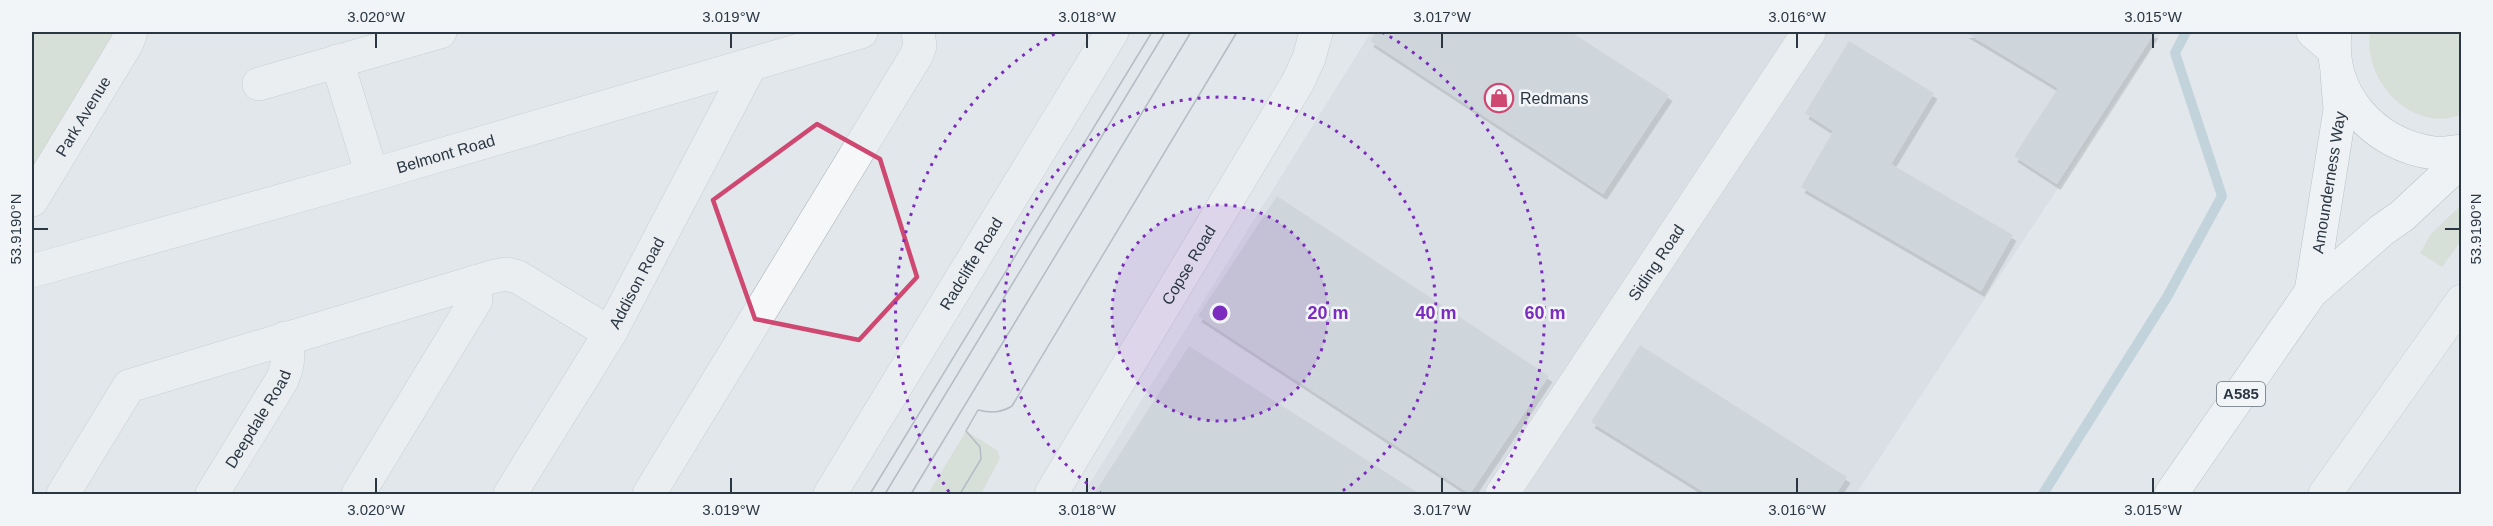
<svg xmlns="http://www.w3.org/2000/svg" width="2493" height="526" font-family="Arial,sans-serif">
<defs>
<filter id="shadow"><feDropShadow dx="3.5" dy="6" stdDeviation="0" flood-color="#0004"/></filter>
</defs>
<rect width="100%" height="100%" fill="#e2e7eb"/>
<path fill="#d0d6dd" d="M1371,32h790l-305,462h-773z"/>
<path fill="#cad4c3" d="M32,32h99l-99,156z
M2370,32h91v83c-51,18 -98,-35 -91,-83z
M2461,205v36l-19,26 -22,-14 11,-19z
M966,431l31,19 3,8 -19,36h-13l-6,-3 -2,3h-32z"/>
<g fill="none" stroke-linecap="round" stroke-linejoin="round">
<path stroke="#9dbaca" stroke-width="10" d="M2043,494l124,-197 55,-101 -47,-143 11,-21"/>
</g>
<path fill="#b9c1c8" filter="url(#shadow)" d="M1376,32h195l98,63 -66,99 -233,-153z
M1965,32h190l-98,152 -43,-28 44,-68z
M1849,41l85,52 -43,71 122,71 -32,56 -180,-104 32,-56 -28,-18z
M1277,196l272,180 -79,118 -272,-178z
M1640,345l207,132 -11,17h-129l-116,-72z
M1189,346l231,148h-326z"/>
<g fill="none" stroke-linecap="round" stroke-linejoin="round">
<g stroke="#a7afb5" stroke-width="34">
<g id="minor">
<path d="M337,61l35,114"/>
<path d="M259,84l181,-52"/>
<path id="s1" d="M32,200l95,-157 4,-11"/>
<path id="s2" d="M32,271l340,-96 489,-143"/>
<path d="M63,494l66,-108 366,-110 12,-2 11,3 92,56"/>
<path id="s3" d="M212,494l70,-114c7,-16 7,-25 3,-42"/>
<path d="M358,494l118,-194 -2,-18"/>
<path id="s4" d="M510,494l100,-161 140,-267"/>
<path d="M649,494l267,-438 4,-10 -2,-14"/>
<path id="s5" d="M830,494l282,-462"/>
<path id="s6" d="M1051,494l247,-412 11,-24 7,-26"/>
<path id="s7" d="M1502,494l307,-462"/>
<path d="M2325,494l137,-193"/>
</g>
</g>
<g stroke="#a1adb6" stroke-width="34">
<path id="major" d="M2313,32l20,17"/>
</g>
<g stroke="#8a97a1" stroke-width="34">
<g id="highway">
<path d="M2335,32c-7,62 38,113 99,121 9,1 19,-1 28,-2"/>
<path id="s8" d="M2311,292l29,-182 -3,-37"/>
<path d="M2171,494l140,-202 71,-62 20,-14 60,-56"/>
</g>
</g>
<use href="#minor" stroke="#f5f7f9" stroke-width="33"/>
<use href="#major" stroke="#fff" stroke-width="33"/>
<use href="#highway" stroke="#fff" stroke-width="33"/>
<path stroke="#7c8994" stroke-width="1.5" d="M870,494l282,-462
M885,494l280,-462
M911,494l280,-462
M960,494l21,-35 -1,-12 -14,-16 12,-21c13,3 23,3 34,-4l225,-374"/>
</g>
<path d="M0 0H2493V526H0ZM817,124l63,35 37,118 -58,63 -104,-21 -42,-119z" fill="#e2e7eb" fill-opacity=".55" fill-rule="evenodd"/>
<path fill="none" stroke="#cf4871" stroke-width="4.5" stroke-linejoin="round" d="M817,124l63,35 37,118 -58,63 -104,-21 -42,-119z"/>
<path fill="none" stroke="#2a3743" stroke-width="2" d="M376,33v15M731,33v15M1087,33v15M1442,33v15M1797,33v15M2153,33v15M33,229h15M2445,229h15M376,478v15M731,478v15M1087,478v15M1442,478v15M1797,478v15M2153,478v15"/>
<circle cx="1220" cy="313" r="108" fill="#7b2cbf" fill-opacity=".12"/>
<g fill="none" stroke="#7b2cbf" stroke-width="3" stroke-dasharray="3 6">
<circle cx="1220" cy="313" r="108"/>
<path d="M1102 494A216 216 0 1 1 1338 494"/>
<path d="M949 492A325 325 0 0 1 1058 32M1382 32A325 325 0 0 1 1491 492"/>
</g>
<defs>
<g id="shop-ring" transform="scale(1.5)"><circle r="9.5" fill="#f2f5f8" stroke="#cf4871" stroke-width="1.5"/><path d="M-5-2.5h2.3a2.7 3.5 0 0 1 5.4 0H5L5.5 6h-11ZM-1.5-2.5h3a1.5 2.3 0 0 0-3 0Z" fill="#cf4871"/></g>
</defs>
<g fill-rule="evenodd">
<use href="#shop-ring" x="1499" y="98"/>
</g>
<g text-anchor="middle" stroke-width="5" stroke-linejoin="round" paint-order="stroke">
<rect fill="#f2f5f8" stroke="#667079" stroke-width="1.5" x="2217" y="382" width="48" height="24" rx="4.5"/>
<g font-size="15" font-weight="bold" fill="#2a3743">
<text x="2241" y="399">A585</text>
</g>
<g font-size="16" fill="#2a3743" stroke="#f2f5f8" text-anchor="start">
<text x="1520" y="104">Redmans</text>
</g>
<g font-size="16" fill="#2a3743" stroke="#f2f5f8">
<text dy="6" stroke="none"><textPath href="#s1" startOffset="98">Park Avenue</textPath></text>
<text dy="6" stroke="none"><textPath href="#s2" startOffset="430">Belmont Road</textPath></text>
<text dy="6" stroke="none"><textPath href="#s8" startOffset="111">Amounderness Way</textPath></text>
<text dy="6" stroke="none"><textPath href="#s5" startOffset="270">Radcliffe Road</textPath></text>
<text dy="6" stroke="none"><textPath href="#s7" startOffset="278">Siding Road</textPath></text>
<text dy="6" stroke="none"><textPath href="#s6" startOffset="267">Copse Road</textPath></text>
<text dy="6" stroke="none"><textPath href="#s4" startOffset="246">Addison Road</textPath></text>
<text dy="6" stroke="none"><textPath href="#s3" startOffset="88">Deepdale Road</textPath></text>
</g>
</g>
<circle cx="1220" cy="313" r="9" fill="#7b2cbf" stroke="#f2f5f8" stroke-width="3"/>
<g font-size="18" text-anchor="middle" font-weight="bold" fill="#7b2cbf" stroke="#f2f5f8" stroke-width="5" stroke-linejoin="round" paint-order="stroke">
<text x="1328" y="319">20 m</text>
<text x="1436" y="319">40 m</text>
<text x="1545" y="319">60 m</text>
</g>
<rect width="2493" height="526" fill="none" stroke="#f2f5f8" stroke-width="66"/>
<rect x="33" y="33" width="2427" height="460" fill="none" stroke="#2a3743" stroke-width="2"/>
<g font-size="15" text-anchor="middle" fill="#2a3743">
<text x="376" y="22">3.020°W</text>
<text x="731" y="22">3.019°W</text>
<text x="1087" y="22">3.018°W</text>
<text x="1442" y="22">3.017°W</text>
<text x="1797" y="22">3.016°W</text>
<text x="2153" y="22">3.015°W</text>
<text transform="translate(16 229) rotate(-90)" y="5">53.9190°N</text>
<text transform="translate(2476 229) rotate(-90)" y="5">53.9190°N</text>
<text x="376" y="515">3.020°W</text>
<text x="731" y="515">3.019°W</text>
<text x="1087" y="515">3.018°W</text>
<text x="1442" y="515">3.017°W</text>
<text x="1797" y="515">3.016°W</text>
<text x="2153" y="515">3.015°W</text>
</g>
</svg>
